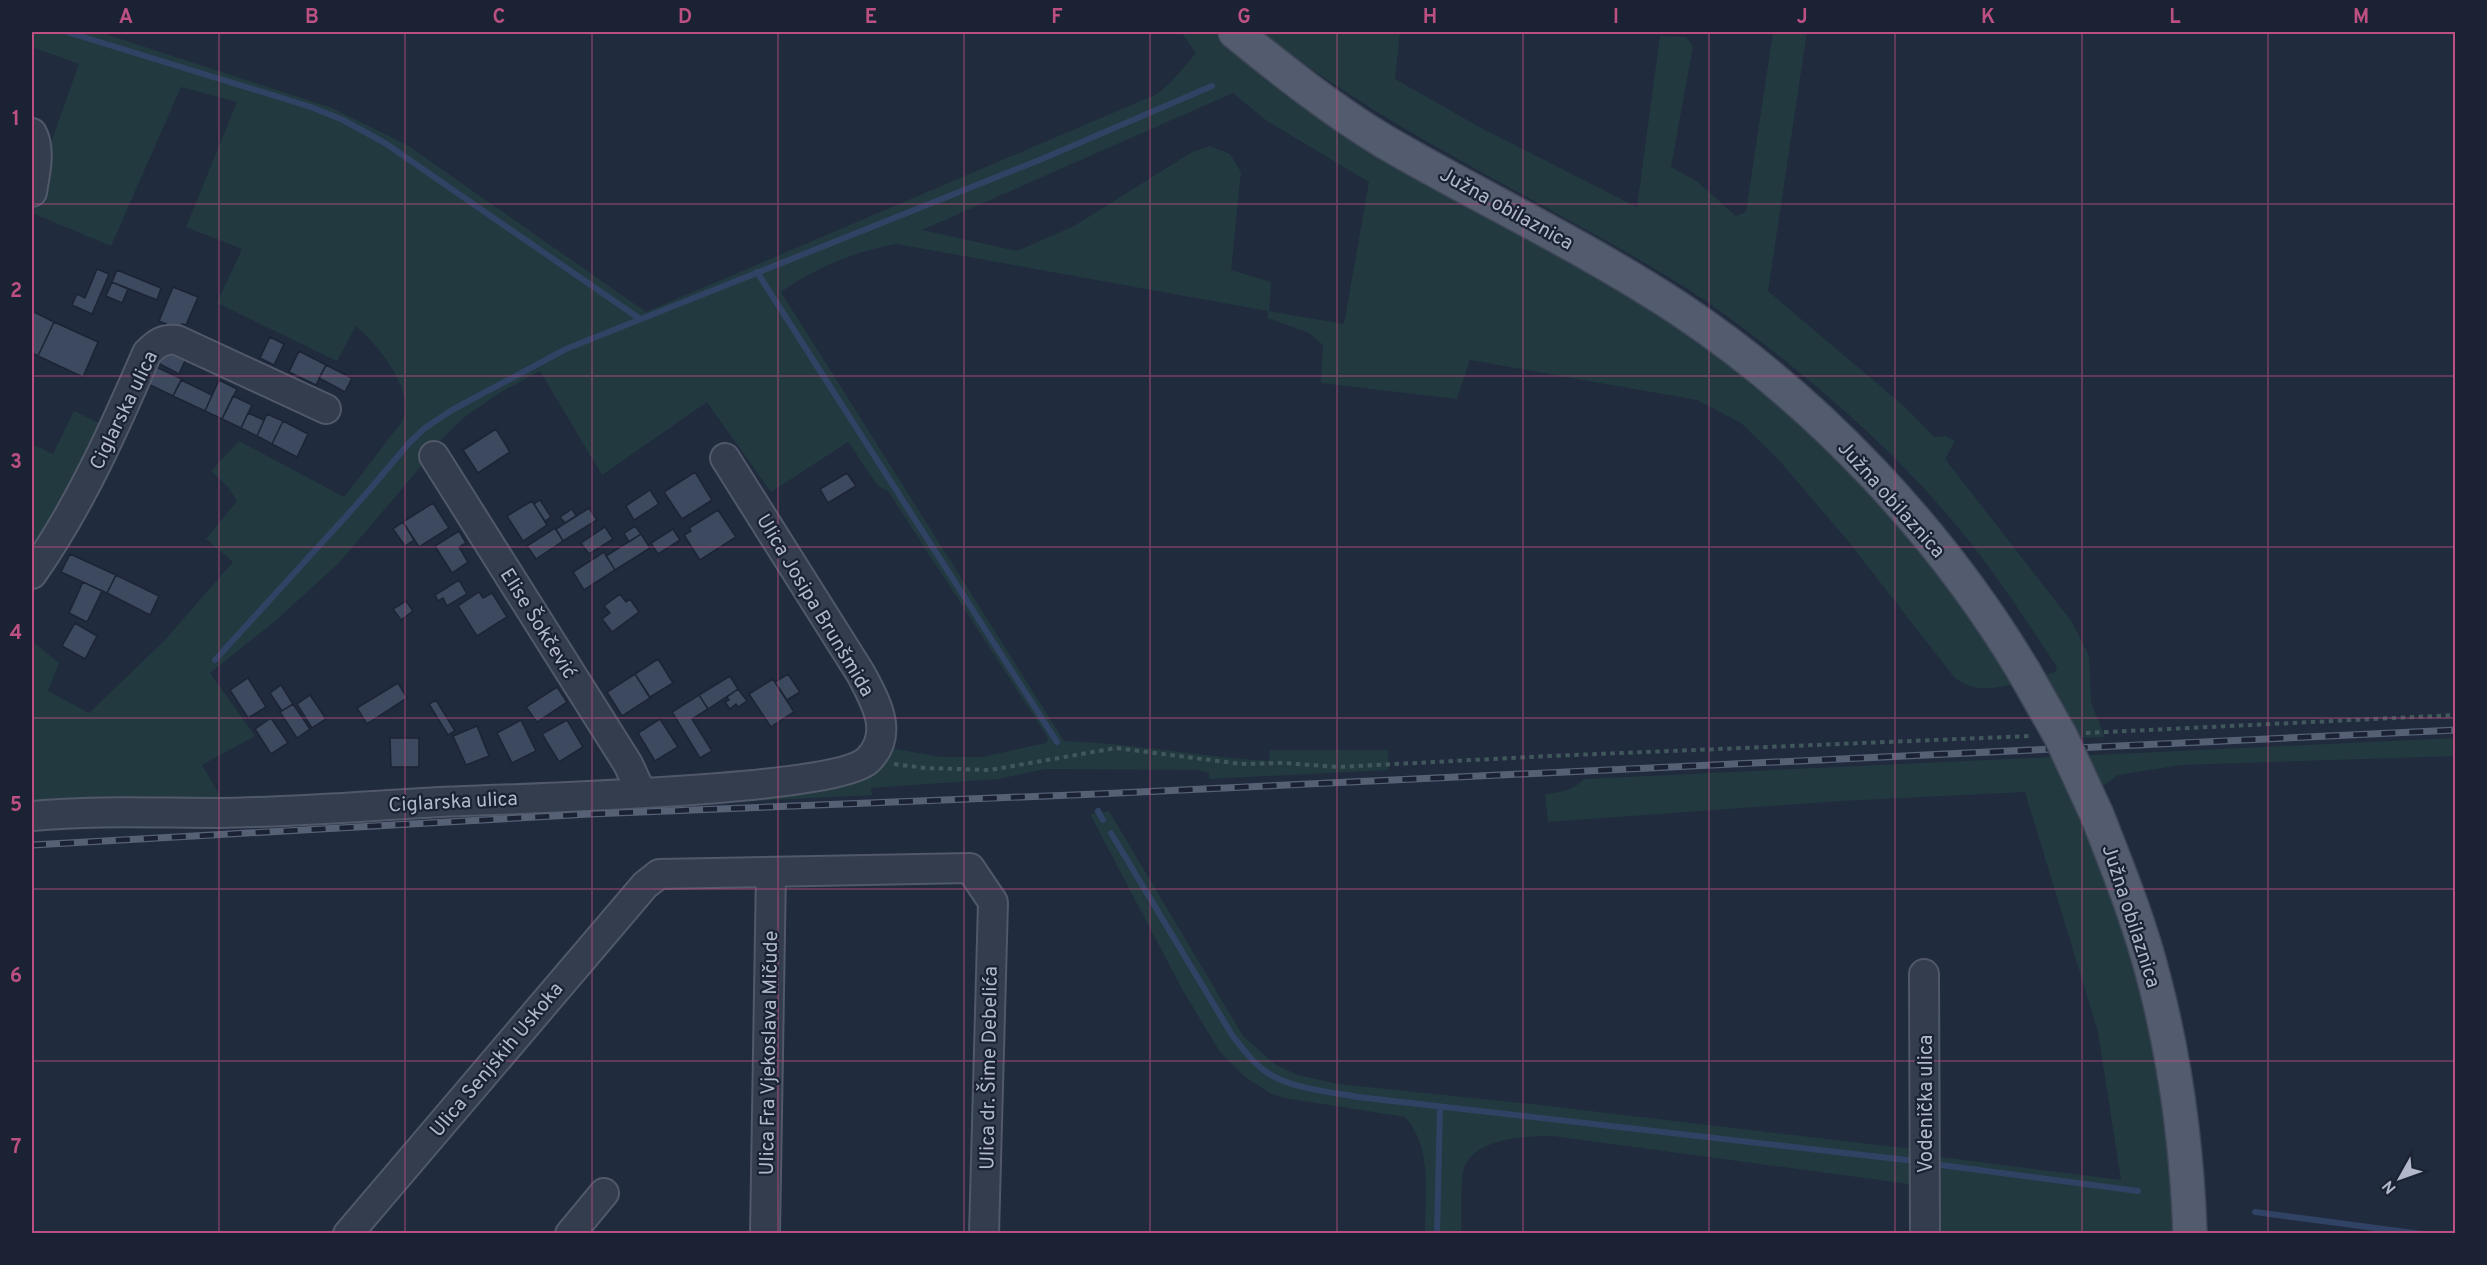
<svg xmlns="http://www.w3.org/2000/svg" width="2487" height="1265" font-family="Overpass,sans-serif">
<rect width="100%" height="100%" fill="#202b3e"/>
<path fill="#223a3f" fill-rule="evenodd" d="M32,32h67l233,76 75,37 239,167 511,-218 13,-11 26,-30 -15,-21h38l13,12 351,218 186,129 116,114 63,80 66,98 41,-11 2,-5c-35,-53 -70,-107 -112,-155 -49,-57 -104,-106 -162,-153 -34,-27 -68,-53 -105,-76 -138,-85 -289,-150 -416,-251h138l-5,47 86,49 156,79 23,-171 26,1 7,9 -22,121 27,15 38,34 10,-4 27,-180h34l-39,259 137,116 29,30 11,-1 10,5 -10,18 127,163 17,34 2,47 14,34 -59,2 -32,-55c-24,5 -39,9 -60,-7l-106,-136 -70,-82 -37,-36 -44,-23 -227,-40 -13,39 -136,-16 2,-38 -14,-12 -41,-15v-7l-371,-67c-42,7 -82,24 -116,48l283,449c69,2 136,16 205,20l1,-11h118l1,20 -180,9v-6l-11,-3 -153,-1 -46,10 -128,9 1,7 -405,20 261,-23 157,-45 55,10h42l64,-14 2,-5 -160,-247 -10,-5 -30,-44 -77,50 -64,-90 -105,73 -62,-104 -41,22 -37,26 -22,22 -28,36 -73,86 -65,59 -64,51 45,63 -53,29 23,39 -193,7v-170l27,22 -11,28 41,22 75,-72 69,-79 -27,-23 31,-38 -8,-13 -18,-17 28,-30 105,56c15,-19 30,-39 45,-59 5,-6 13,-14 15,-22 8,-30 -27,-72 -48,-90l-19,35 -120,-58 25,-54 -56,-22 51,-125 -56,-15 -70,159 -79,-33 13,-53 34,-96 -47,-17zM1233,93l34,28 102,61 -25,142 -75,-13 2,-29 -40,-12 10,-98 -11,-18 -20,-8 -18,6 -118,74 -57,25 -95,-21z
M74,411l35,17 -77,139v-123l21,10z
M2455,738v18l-274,9 -63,10 -41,30 57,152 27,128 15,148h-243v-77l188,24 -23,-148 -73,-240 -184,9 -293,21 -3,-28c16,-2 27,-3 39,-15z
M1109,811l134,225 33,29 22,10 40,9 193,20 381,45 4,36 -363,-49c-26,0 -84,2 -90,36 -3,20 -1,42 -2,61h-36c0,-38 8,-85 -20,-116l-120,-19 -15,-5 -25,-16 -25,-25 -38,-63 -92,-175z"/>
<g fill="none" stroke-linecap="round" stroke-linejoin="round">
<path stroke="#314365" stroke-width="6" d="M67,32l244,75 32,13 42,23 255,176
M757,272l300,470
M215,660l144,-158 51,-60 15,-14 27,-18 114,-61 476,-190 170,-73
M1098,811l5,9
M1111,833l121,202c11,14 23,31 39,40 25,14 59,17 87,22l557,64
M1933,1164l205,27
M2255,1212l166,22
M1437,1234l3,-127"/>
</g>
<path fill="#3c495e" stroke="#1c2435" stroke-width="1.5" d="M97,269l12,5 -17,40 -20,-9 5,-11 8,4z
M117,270l44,18 -4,12 -45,-18z
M112,282l16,7 -6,14 -16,-7z
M173,287l25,10 -12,28 -4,-1 -2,6 -21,-9z
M32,311l22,11 -16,34 -6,-3z
M54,322l44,20 -15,35 -45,-21z
M270,337l14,7 -10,21 -14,-7z
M165,343l23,11 -9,20 -23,-12z
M299,351l27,14 -10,20 -27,-13z
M326,365l26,13 -7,14 -26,-14z
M154,366l28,13 -9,17 -27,-13z
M181,380l31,15 -7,16 -32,-15z
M219,380l18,9 -15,30 -17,-8z
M233,396l19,9 -11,23 -19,-9z
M248,413l16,7 -7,16 -16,-8z
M267,414l16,7 -11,23 -15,-8z
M283,421l25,13 -11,23 -25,-13z
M496,429l14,23 -32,21 -15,-23z
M695,472l17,28 -30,19 -18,-27z
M847,473l9,13 -28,17 -8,-14z
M650,490l9,14 -25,16 -8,-14z
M540,500l11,17 -6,4 -11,-17z
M532,501l15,24 -24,16 -16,-25z
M433,503l16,25 -30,19 -16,-25z
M589,508l8,12 -34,21 -7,-12z
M572,509l4,7 -11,7 -5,-6z
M718,510l18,27 -36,23 -16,-25 7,-4 -2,-3z
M403,522l11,18 -9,6 -12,-17z
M635,526l6,8 -12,8 -5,-9z
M605,527l8,12 -24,15 -8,-11z
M555,528l8,13 -27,18 -9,-13z
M673,529l7,11 -22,14 -7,-11z
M459,531l7,12 -7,4 9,15 -16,11 -17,-27z
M641,534l9,14 -35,22 -9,-14z
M604,552l11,18 -31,20 -11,-18z
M70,554l46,21 -9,18 -46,-21z
M116,575l43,21 -9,19 -43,-22z
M459,580l8,14 -20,12 -4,-8 -5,3 -3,-6z
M83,582l19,9 -15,31 -18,-9z
M479,592l4,6 9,-5 15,24 -30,19 -19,-30z
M620,594l6,8 4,-3 9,13 -27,20 -10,-13 8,-6 -6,-7z
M406,601l7,10 -12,9 -8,-11z
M75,623l22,13 -12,23 -23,-13z
M658,659l15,24 -23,14 -15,-23z
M635,674l15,24 -28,18 -15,-24z
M788,674l12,18 -13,8 -12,-18z
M730,676l8,13 -30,20 -9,-14z
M248,678l18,29 -18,11 -18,-28z
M773,679l21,33 -23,15 -22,-33z
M398,683l9,15 -40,26 -10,-16z
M281,685l12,19 -11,7 -12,-18z
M557,687l10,15 -30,20 -11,-15z
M738,689l9,12 -9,6 -2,-3 -6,5 -5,-7 4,-2 -2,-3z
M310,695l16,24 -14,9 -15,-24z
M699,695l9,14 -16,10 20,32 -12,7 -28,-46z
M436,700l19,31 -7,4 -19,-31z
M293,704l17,25 -13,9 -17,-26z
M271,718l17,25 -17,11 -16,-25z
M660,719l18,28 -23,14 -17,-28z
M521,720l15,31 -24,12 -15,-30z
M567,720l16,27 -24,15 -17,-28z
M477,726l12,30 -23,9 -13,-29z
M390,738h29v29h-28z"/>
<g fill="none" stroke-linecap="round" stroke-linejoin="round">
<g stroke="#505869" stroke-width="32">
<path id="minor" d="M32,133c9,16 3,41 0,59
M434,456l194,308 13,28
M32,574c48,-68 82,-145 115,-221 10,-10 15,-14 30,-13l149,69
M32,816c62,-6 124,-3 187,-3 74,-1 148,-7 221,-11 65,-3 394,-10 428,-42 27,-27 7,-59 -7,-86l-136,-216
M1924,974l1,260
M348,1234l297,-349 14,-11 311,-6 23,34 -9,332
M570,1234l34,-41
M765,1234l6,-362"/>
</g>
<g stroke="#3e4657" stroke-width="36">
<path id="major" d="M1235,32c48,39 97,78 150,110 98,57 201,105 296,168 136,91 258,220 342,360
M2097,815c21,54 43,108 57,164 22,84 33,169 36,255"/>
</g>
<path stroke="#40575c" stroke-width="4" stroke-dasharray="4.5 4.5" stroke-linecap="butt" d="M2086,733l370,-18
M894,764l31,4 65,2 126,-22 125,16 42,-1 55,4 212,-11 481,-20"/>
<use href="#minor" stroke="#343d4e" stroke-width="28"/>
<use href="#major" stroke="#525c6e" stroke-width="33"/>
<g stroke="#566176" stroke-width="7">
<path id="rail" d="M32,845l558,-31 507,-20 1359,-64"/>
</g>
<use href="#rail" stroke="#1a2233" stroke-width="4.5" stroke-dasharray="14" stroke-linecap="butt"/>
<g stroke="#3e4657" stroke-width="36" stroke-linecap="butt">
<path id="major-bridge" d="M2023,670l38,67 36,78"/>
</g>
<use href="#major-bridge" stroke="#525c6e" stroke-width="33"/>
</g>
<path fill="none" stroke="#bc5082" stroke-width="1.5" stroke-opacity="0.55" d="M219,32v1202M405,32v1202M592,32v1202M778,32v1202M964,32v1202M1150,32v1202M1337,32v1202M1523,32v1202M1709,32v1202M1895,32v1202M2082,32v1202M2268,32v1202M32,204h2424M32,376h2424M32,547h2424M32,718h2424M32,889h2424M32,1061h2424"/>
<g text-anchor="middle" stroke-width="4.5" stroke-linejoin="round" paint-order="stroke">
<g font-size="20" fill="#b0b8ca" stroke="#1a2233">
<text transform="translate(1507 208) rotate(29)" y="7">Južna obilaznica</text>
<text transform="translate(123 410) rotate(-64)" y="7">Ciglarska ulica</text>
<text transform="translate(1892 499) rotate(48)" y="7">Južna obilaznica</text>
<text transform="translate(816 605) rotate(59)" y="7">Ulica Josipa Brunšmida</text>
<text transform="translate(539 623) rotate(58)" y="7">Elise Šokčević</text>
<text transform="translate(453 801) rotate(-3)" y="7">Ciglarska ulica</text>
<text transform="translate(2132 916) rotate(72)" y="7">Južna obilaznica</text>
<text transform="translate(768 1053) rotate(-89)" y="7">Ulica Fra Vjekoslava Mičude</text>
<text transform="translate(496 1059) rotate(-50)" y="7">Ulica Senjskih Uskoka</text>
<text transform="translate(988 1068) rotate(-89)" y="7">Ulica dr. Šime Debelića</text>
<text transform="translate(1925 1104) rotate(-90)" y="7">Vodenička ulica</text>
</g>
</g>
<rect width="2487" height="1265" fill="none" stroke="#1a2233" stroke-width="66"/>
<g transform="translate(2400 1178) rotate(230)" stroke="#1a2233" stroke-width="4.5" paint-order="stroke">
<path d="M0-4.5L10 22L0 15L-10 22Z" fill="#b0b8ca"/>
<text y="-9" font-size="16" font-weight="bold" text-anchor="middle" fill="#b0b8ca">N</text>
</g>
<rect x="33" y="33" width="2421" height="1199" fill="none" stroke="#bc5082" stroke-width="2"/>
<g font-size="20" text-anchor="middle" font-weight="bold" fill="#bc5082">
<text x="126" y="23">A</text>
<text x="312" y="23">B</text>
<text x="499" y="23">C</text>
<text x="685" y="23">D</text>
<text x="871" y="23">E</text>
<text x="1057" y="23">F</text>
<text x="1244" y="23">G</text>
<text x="1430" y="23">H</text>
<text x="1616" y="23">I</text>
<text x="1802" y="23">J</text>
<text x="1988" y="23">K</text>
<text x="2175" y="23">L</text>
<text x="2361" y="23">M</text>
<text x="16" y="125">1</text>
<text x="16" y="297">2</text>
<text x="16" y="468">3</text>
<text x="16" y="639">4</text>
<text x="16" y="811">5</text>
<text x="16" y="982">6</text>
<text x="16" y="1153">7</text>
</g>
</svg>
